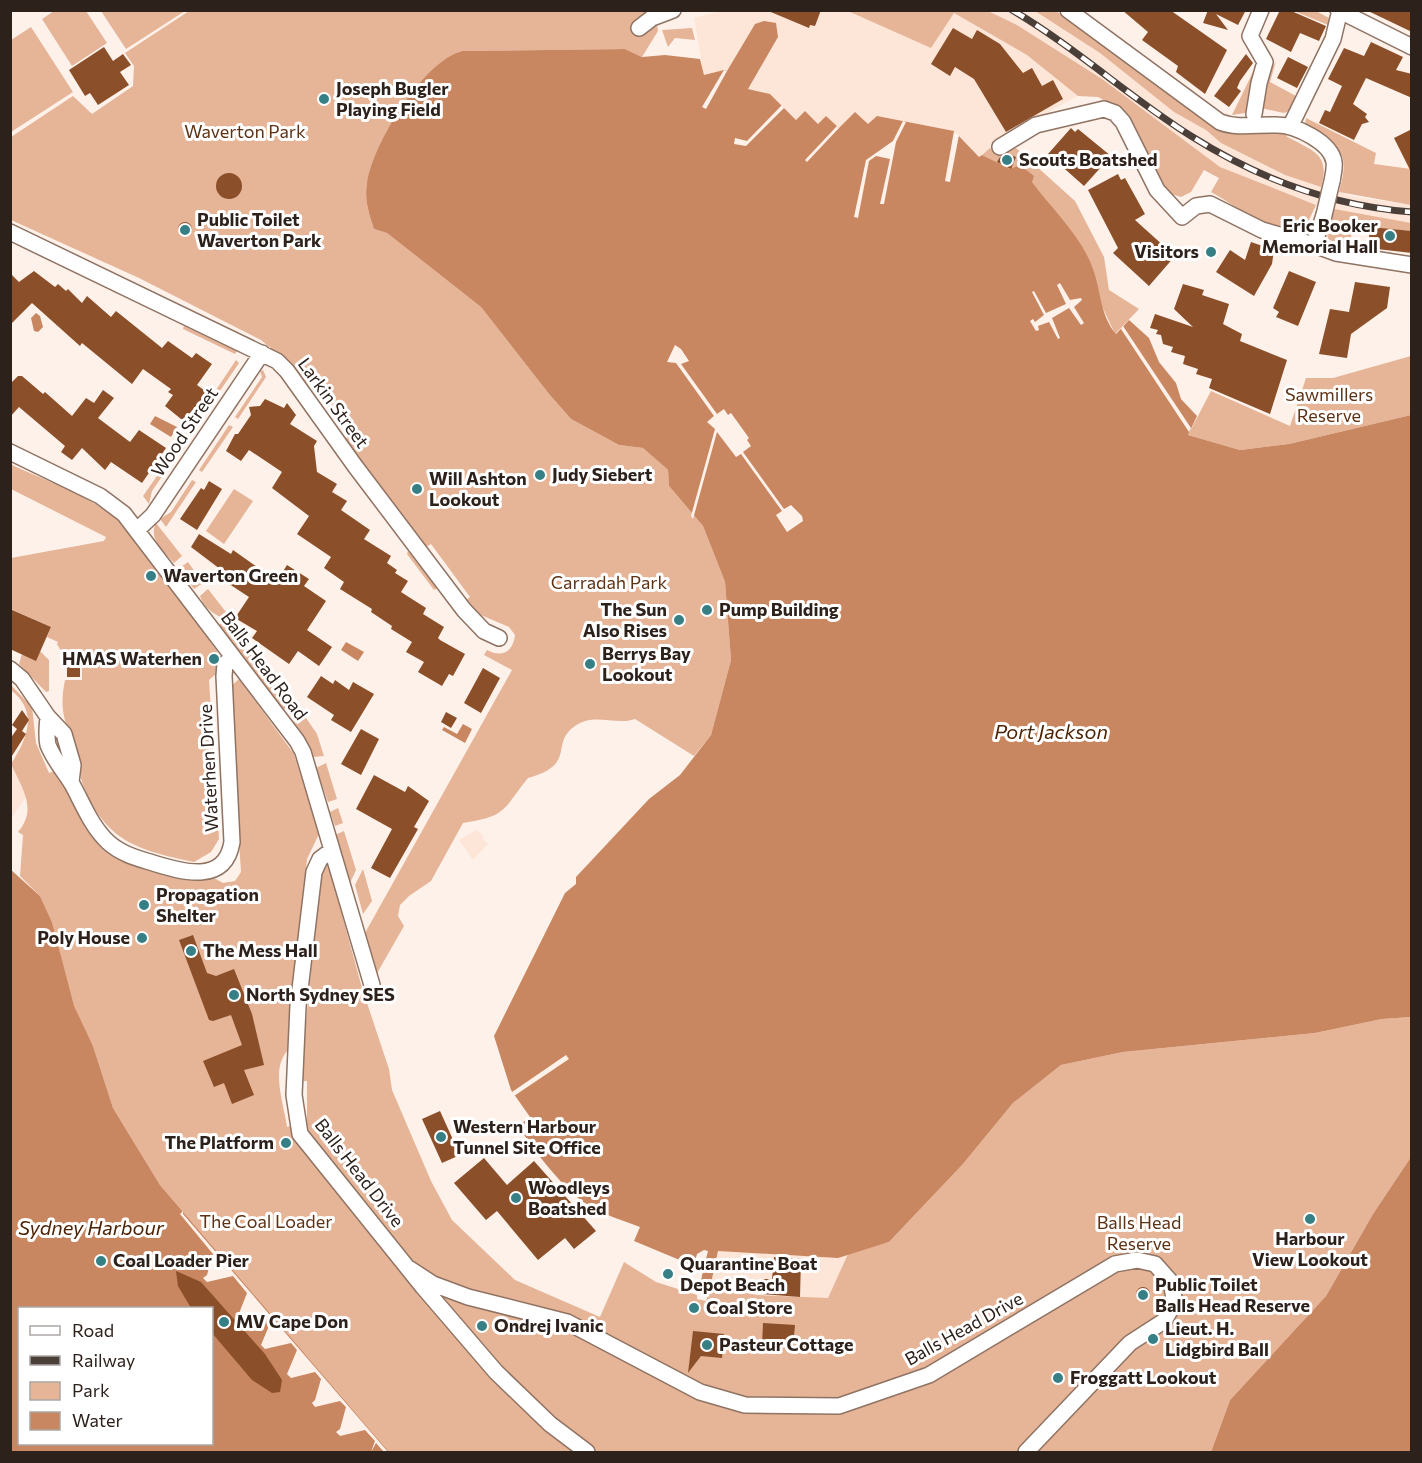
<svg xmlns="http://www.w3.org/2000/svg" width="1422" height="1463" font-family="Commissioner,sans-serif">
<rect width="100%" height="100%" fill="#fef1ea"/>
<path fill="#fde5d7" d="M721,11h127l14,4 92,-2 73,42 51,41 -72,39 -27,22 -25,-26 -14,-3 -63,-12 -9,9 -29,3 -13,-12 -8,8 -21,-4 -27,-26 -22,-5 30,-52 -23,-13 -28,47 -23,5 -10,-58z
M988,11h47l65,42 74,59 32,18 15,13 64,32 29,10 41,12 56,8v18l-65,-10 -37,-10 -89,-36 -118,-88 -85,-54z
M10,763l16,34 -15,22h-1z
M476,830l8,6 -2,3 6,5 -15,16 -14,-20z
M718,1251l120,7 10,-4 -20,44h-26l-70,-6 -22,-5z"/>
<path fill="#e6b497" d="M54,11h32l21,32 -35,23 -30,-47z
M101,11h84l-59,38z
M189,11h467l-16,21 17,-7 1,6 -16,26 -17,-8 -163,2c-39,11 -90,94 -95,132 -3,16 2,31 7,46l13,4 94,74 68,87 22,25 48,26 24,3 25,22 1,16 34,40 22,56 6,78 -20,75 -17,21 -59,-37c-21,7 -40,-7 -60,7 -26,18 3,38 -47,52 -26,32 -20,38 -65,45l-32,58 -22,15 -9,9 -2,11 6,10 -28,49 -11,-42 147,-263 -28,-15 3,-5c15,8 26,2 28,-15l-6,-8 -33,-14 -10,-13 4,-3 -39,-53 -5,3 -81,-108 4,-3 -39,-53 -5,3 -19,-25 -25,-21 -122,-62 -128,-58v-83l62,-41 19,18 41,-28 1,-20 -9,-13z
M848,11h140l29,14 85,54 118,88 96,38 -7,15 -10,10c-30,4 -62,-24 -88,-38l8,-14 -15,-8 -13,22 -10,5 -10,-3 -7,-8 -40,-75 -26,-14 -20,-1 -51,-41 -73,-42 -23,35z
M1035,11h21l163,118 10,3 52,-2 7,3 -2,3c26,15 45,17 35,51l-36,-12 -64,-32 -15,-13 -32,-18 -74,-59z
M1294,11h22l13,7 -1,7z
M31,27l42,65 -62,40v-92z
M692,28l3,12 -20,-2 -7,9 -6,-17z
M1276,61l-6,21 26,14 -7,15 -5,2 -23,-5 4,-27z
M1253,72l3,1 -9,37 -2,3 -13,2z
M1306,118l70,35 -2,11 37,5v36l-72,-13c14,-50 -5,-40 -34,-68z
M990,148l9,6 17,-6 59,53 29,56 5,33 30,19 -24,25 -14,-30 -6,-21 -47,-80 -17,-22 -49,-26z
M1334,209l77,14v8l-58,-5 -3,18h-12l-10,-5 -1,-5z
M184,326l53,25 -2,3 -52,-25z
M1411,356v59l-122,29 -49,6 -52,-15 23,-44 79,35 16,-48h27z
M236,360l3,3 -28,41 -3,-2z
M263,370l3,7 -28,42 -3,-2 27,-40 -2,-6z
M203,408l4,2 -31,45 -3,-3z
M229,425l4,2 -31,45 -3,-2z
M10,464c44,21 88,33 121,69l86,118 -1,23 -7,6 10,159 -8,13 -17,10c-57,-12 -90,-21 -112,-80 -3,-9 -2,-18 -5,-27 -10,-32 -19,-40 -12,-75h17v-21h-16l-9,-15 1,-2 -11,-5 4,-10 -40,-18v-51l93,-17 2,-4 -95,-48z
M164,466l3,3 -15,22 -3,13 -6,-8z
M192,480l4,2 -30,45 -6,-8 11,-7z
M234,489l19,12 -29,43 -18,-13z
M156,523l26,33 -8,7c-11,-13 -26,-24 -18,-40z
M408,551l29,37 -3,2 -27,-36z
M188,562l15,21 -9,6 -16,-20z
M208,589l25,32 -2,2c-12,-7 -26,-12 -31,-27z
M221,623l31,30 36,51 -4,6 -66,-84z
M40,651l9,9v31l-3,1 -27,-28 3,-10z
M239,679l55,75 25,80 -12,25 -19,191c-18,19 -4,54 -1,77l20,-6v-40h-7l11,-110 -2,-5 3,-3 9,-94 4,-3 4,1 33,121 27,81 3,21 39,91 21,39 63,60 85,37 24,-55 32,20 41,13v4l9,2 4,-14 48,8 70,3 20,-44 41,-12 74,-78 50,-61 48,-38 62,-13 192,-19 67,-14 29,-2v140l-38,57 -47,82 -96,104 -19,52h-822l-229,-267 -47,-77 -20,-62 -20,-40 -21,-84 -12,-26 -20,-20 3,-41 -5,-3c20,-24 4,-43 -7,-68 16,-25 28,-52 0,-74l-1,-6 22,23 4,36 13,30 7,-3 27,52 25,29 41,20 51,10 14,-3 9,5 12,-2 6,-9 -12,-184z
M302,712l15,22 7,22 -11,1 -8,-20 -12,-16z
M326,763l11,36 -9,3 -12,-34z
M338,808l5,15 -8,3 -5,-14z
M344,831l12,39 -6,13 -15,-48z
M363,869l9,32 -9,13 -8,-29z"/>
<path fill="#c98761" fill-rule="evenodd" d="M764,21l12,2 2,14 -30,52 22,5 26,26 9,-9 13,13 8,-8 13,12 16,-16 13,12 9,-8 77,15 25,26 3,-2 28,14 10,-4 14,11 -2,6c20,27 50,55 61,87 8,22 7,46 23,65l13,-14 20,18 10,24 17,21 5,16 16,17 -9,19 52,15 49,-6 122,-29v602l-29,2 -67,14 -192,19 -62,13 -48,38 -50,61 -74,78 -51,16 -120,-7 -7,32 -10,-3 6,-29 -11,6 -2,9 -60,-25 6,-14c-21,-8 -46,-15 -63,-30 -23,-20 -42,-46 -59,-71l12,-9 -19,-27 -17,-54 71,-143 11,-9v-7l73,-78 31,-24 31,-40 20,-75 -6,-78 -22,-56 -34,-40 -1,-16 -25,-22 -24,-3 -48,-26 -22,-25 -68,-87 -94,-74 -13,-4c-5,-15 -10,-30 -7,-46 5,-38 56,-122 95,-132l163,-2 17,8 23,-2 35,4 4,16 20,-5 3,1 28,-47z
M36,313l4,3 3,11 -5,5 -4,-1 -3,-13z
M155,416l22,11 -6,10 -21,-13z
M346,642l18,10 -6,9 -17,-11z
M463,724l9,5 -7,14 -23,-13 2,-3 13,7z
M10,869l30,27 12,26 22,84 19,40 20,62 47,77 229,267h-378zM20,1308h192v136h-192z
M1411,1157v295h-200l19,-52 96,-104 47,-82z"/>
<path fill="#fef1ea" d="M724,70l3,1 -21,38 -4,-2z
M782,105l2,3 -38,38 -12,-2 1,-6 12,3z
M903,121l3,1 -10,20 -12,62h-4l10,-45 -14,-3 -7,5 -11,57 -4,-1 12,-57 27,-19z
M837,126l2,2 -32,34 -2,-2z
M954,131l5,4 -9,47 -5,-1z
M1060,283l10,17 11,-2 1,2 -8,7 10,16 -3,2 -12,-17 -17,10 8,20 -2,1 -9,-17 -11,4 1,4 -3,1 -6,-10 3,-2 2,3 9,-7 -12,-23 2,-1 12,22 20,-9 -9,-19z
M1123,326l68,102 -2,4 -68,-103z
M675,345l6,4 8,12 -8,3 36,50 7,-5 4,6 3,-2 18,25 -2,2 4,6 -8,6 41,57 7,-4 11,11 1,5 -16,11 -11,-17 6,-4 -41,-57 -5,3 -19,-25 -24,87 -2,-3 24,-87 -8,-7 7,-6 -38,-53 -9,-1z
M566,1055l3,4 -55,37 -2,-4z
M183,1211v3l205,238h-4l-8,-9 -5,9 4,-11 -10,-11 -25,6 -4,-4 4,-3 6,-22 -6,-6 -25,6 -3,-4 3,-3 6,-21 -6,-7 -24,6 -4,-4 10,-24 -6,-7 -26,6 -4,-4 10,-24 -5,-7 -24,6 -4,-4 9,-23 -14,-17 -26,6 -4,-4 4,-3 6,-21 -33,-40z
M704,1250l4,1 -8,32 -2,-3 6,-26 -4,2 -4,12 -2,1v-3l3,-12z"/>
<path fill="#8b4f29" d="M766,10h55l-6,16 -5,-1 -1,3z
M1122,10h48l57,40 -22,44 -29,-22 2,-6 -36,-26 6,-8z
M1208,10h38l-8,15 -22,-11 12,16 -25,-7z
M1280,10h9l37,16 -7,15 -19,-8 -9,19 -25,-13z
M1366,10h46v22z
M953,28l19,11 5,-9 23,14 23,29 9,-5 10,18 11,-6 10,19 -57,33 -32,-53 -19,-12 -5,9 -19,-12z
M1371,42l32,15 -7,13 16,4v24l-46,-20 -13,26 14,10 -2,3 4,5 -7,2 -8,16 -35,-17 6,-13 5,2 12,-26 -14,-7 16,-31 20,8z
M104,47l9,14 10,-7 8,11 -11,7 9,13 -31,20 -8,-12 -5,3 -16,-26z
M1246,54l7,9 -13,18 -3,7 4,3 -12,16 -15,-11z
M1288,57l20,10 -11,21 -20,-10z
M1071,128l4,4 3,-3 33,27 -27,30 -36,-32z
M1412,129v45l-18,-36z
M1008,154l8,3 -5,12 -14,-7 3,-5z
M216 186a13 13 0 1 1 26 0a13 13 0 1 1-26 0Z
M1118,174l3,6 4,-2 20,36 -10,6 40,36 -26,30 -36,-33 5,-5 -30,-58z
M178 229a7 7 0 1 1 14 0a7 7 0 1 1-14 0Z
M1370,227l42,4v22l-44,-5z
M1251,242l23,8 -2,14 -18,32 -38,-24 14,-22 15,10z
M34,271l21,16 3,-3 8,7 2,-2 14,14 5,-7 24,21 5,-6 46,37 6,-7 24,17 4,-5 16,11 -15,21 11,8 -11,16 -2,-1 -11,11h-3l-16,-13 8,-11 -5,-3 3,-3 -28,-20 -11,15 -50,-41 -2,3 -48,-43 -22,22v-52l9,9z
M1289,271l27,11 -18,44 -22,-9 3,-5 -6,-4z
M1355,282l35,5 -3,21 -36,26 -4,24 -28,-4 11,-45 19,3z
M1183,284l21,6 -2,5 27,9 -6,20 19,10 -2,7 47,19 -17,54 -61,-26 3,-9 -16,-5 2,-5 -15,-5 2,-8 -14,-4 2,-5 -10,-3 -2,-9 -5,-1 2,-4 -8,-2 5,-14 38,13 -19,-18z
M18,376h4l21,18 2,-2 27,24 14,-18 8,5 9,-13 11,8 -16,20 32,24 9,-12 27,18 -24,35 -31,-21 -6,8 -23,-22 -10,12 -11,-8 4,-6 -46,-39 -9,10v-33z
M265,399l19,9 3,-5 9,12 -6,9 27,17 -3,5 3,26 20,12 -5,8 15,9 -6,9 29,20 -6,9 27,17 -4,7 10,7 -2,3 13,8 -7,11 25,16 -3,6 21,13 -6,11 2,2 25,14 -12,22 -4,-2 -7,12 -24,-14 6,-10 -18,-10 6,-10 -21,-13 1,-3 -21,-14 1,-3 -32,-20 4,-7 -20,-14 7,-11 -34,-23 12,-18 -37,-28 10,-16 -33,-22 -8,11 -15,-10 9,-17h3l13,-19 -2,-8 11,-1z
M209,481l13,8 -25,41 -17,-11 21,-31 3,2z
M199,534l32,20 2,-4 44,31 10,-16 22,14 -5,7 22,15 -19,29 25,17 -13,19 -21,-15 -9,13 -37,-26 5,-7 -22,-13 14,-21 -26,-17 3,-4 -3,-2 1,-2 -33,-25z
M10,609l41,18 -15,34 -26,-12z
M67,662h13v15h-13z
M483,668l17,10 -19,35 -17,-10z
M321,676l12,8 2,-4 14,10 4,-8 21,12 -23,38 -20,-12 3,-5 -27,-18z
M22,710l7,10 -7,11 4,3 -16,25v-20l7,-10 -5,-4z
M446,712l11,6 -6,10 -10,-6z
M361,729l18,10 -18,36 -20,-11z
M374,775l31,17 3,-6 21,15 -15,26 4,2 -28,49 -19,-10 21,-39 -36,-20z
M193,935l14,38 9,3 18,-7 18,45 12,51 -20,5 10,25 -22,9 -8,-21 -10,4 -11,-26 39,-16 -11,-30 -18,6 -4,-1 -30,-80z
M440,1111l20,44 -18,8 -20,-44z
M484,1158l23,27 27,-24 62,70 -22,18 -9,-11 -27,22 -41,-49 -11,9 -32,-37z
M774,1257l27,2 -1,38 -38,-3 1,-15h9z
M176,1271l25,11 64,72 17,26 -2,12 -8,1 -20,-13 -40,-47v-25h-21l-13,-22z
M1136 1294a7 7 0 1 1 14 0a7 7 0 1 1-14 0Z
M763,1323l32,2 -2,22 -31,-2z
M693,1331l31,3 -2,24 -21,-2 -13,17z"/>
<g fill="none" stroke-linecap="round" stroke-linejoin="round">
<g stroke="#8f7363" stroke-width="18">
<path id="minor" d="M1068,10l152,112c18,7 38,2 57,3 18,0 54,17 57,37 1,6 -1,13 -2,19
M1338,10l74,37
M639,28l13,-10 21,-8
M1254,114l5,-31 6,-21 -15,-26 11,-26
M1290,127l43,-88 7,-29
M1000,147l36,-22 68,-16 11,4 8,9 34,68 25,27 14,-11 14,-2 52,26 52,15 10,-30
M10,232l267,129 10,10 68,95 109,144 20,21 15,7
M1314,245l22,8 76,12
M10,452l90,44 24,18 173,227 6,11 69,233
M137,530l16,-15 109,-162
M10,669l12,10 26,38 16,17 9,31 -2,17
M48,717c-1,9 -2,19 0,28 6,15 16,26 24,39 11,20 19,42 36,58 13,12 29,16 45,21 29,9 72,22 79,-21l-8,-166 1,-12 8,-7
M332,850l-12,9 -6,13 -16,134 -4,89 6,39 123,153 73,85 54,52 37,28
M410,1269l23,15 35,13 99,25 133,70 45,13 94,1 90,-31 186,-111 22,-4 18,4 16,18 3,16 -2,9 -8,14 -34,22 -104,109"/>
</g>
<use href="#minor" stroke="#fff" stroke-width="15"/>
<g stroke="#4b3f39" stroke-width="7">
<path id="rail" d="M1012,10c63,37 117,87 179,126 68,43 140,70 221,76"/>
</g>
<use href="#rail" stroke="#fff" stroke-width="4.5" stroke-dasharray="14" stroke-linecap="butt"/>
<g stroke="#8f7363" stroke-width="18" stroke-linecap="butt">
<path id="minor-bridge" d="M1324,215l8,-34"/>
</g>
<use href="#minor-bridge" stroke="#fff" stroke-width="15"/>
</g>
<g fill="#367f84" stroke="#fff" stroke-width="2">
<circle cx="324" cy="99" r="6"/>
<circle cx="1007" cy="160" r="6"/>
<circle cx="185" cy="230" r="6"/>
<circle cx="1390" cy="236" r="6"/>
<circle cx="1211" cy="252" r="6"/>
<circle cx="540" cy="475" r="6"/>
<circle cx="417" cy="489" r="6"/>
<circle cx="151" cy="576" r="6"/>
<circle cx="707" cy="610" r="6"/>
<circle cx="679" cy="620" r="6"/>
<circle cx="214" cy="659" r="6"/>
<circle cx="590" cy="664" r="6"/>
<circle cx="144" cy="905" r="6"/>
<circle cx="142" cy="938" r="6"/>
<circle cx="191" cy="951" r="6"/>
<circle cx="234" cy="995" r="6"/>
<circle cx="441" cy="1137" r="6"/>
<circle cx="286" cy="1143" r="6"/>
<circle cx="516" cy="1198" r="6"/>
<circle cx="1310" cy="1219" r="6"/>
<circle cx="101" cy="1261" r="6"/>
<circle cx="668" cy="1274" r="6"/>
<circle cx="1143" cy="1295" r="6"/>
<circle cx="694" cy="1308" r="6"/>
<circle cx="224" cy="1322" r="6"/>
<circle cx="482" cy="1326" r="6"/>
<circle cx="1153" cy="1339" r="6"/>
<circle cx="707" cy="1345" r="6"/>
<circle cx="1058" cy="1378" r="6"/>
</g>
<g text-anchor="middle" stroke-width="6" stroke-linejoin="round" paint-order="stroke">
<g font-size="18" font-weight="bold" fill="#2d211b" stroke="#fff" text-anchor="start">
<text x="336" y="95">Joseph Bugler<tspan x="336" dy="21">Playing Field</tspan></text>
<text x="1019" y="166">Scouts Boatshed</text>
<text x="197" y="226">Public Toilet<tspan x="197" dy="21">Waverton Park</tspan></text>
<text x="1378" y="232" text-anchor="end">Eric Booker<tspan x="1378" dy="21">Memorial Hall</tspan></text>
<text x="1199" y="258" text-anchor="end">Visitors</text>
<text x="552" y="481">Judy Siebert</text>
<text x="429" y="485">Will Ashton<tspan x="429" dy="21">Lookout</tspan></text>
<text x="163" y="582">Waverton Green</text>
<text x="667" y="616" text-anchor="end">The Sun<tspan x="667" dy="21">Also Rises</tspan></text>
<text x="719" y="616">Pump Building</text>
<text x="602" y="660">Berrys Bay<tspan x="602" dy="21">Lookout</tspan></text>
<text x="202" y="665" text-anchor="end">HMAS Waterhen</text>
<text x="156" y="901">Propagation<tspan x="156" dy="21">Shelter</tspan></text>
<text x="130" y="944" text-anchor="end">Poly House</text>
<text x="203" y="957">The Mess Hall</text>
<text x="246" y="1001">North Sydney SES</text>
<text x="453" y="1133">Western Harbour<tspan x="453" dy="21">Tunnel Site Office</tspan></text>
<text x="274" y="1149" text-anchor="end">The Platform</text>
<text x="528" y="1194">Woodleys<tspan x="528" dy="21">Boatshed</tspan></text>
<text x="1310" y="1245" text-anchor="middle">Harbour<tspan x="1310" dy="21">View Lookout</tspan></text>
<text x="113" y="1267">Coal Loader Pier</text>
<text x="680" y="1270">Quarantine Boat<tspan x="680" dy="21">Depot Beach</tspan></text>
<text x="1155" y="1291">Public Toilet<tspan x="1155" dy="21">Balls Head Reserve</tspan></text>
<text x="706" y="1314">Coal Store</text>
<text x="236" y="1328">MV Cape Don</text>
<text x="494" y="1332">Ondrej Ivanic</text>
<text x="1165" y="1335">Lieut. H.<tspan x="1165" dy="21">Lidgbird Ball</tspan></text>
<text x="719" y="1351">Pasteur Cottage</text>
<text x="1070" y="1384">Froggatt Lookout</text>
</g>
<g font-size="18" fill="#5e3215" stroke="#fff">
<text x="245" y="138">Waverton Park</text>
<text x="1329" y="401">Sawmillers<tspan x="1329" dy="21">Reserve</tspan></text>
<text x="609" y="589">Carradah Park</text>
<text x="266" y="1228">The Coal Loader</text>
<text x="1139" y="1229">Balls Head<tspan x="1139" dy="21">Reserve</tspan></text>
</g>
<g font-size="18" fill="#2d211b" stroke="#fff">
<text transform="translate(333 403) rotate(54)" y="6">Larkin Street</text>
<text transform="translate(185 432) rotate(-56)" y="6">Wood Street</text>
<text transform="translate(264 666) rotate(53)" y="6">Balls Head Road</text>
<text transform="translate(209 768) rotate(-93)" y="6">Waterhen Drive</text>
<text transform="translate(359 1173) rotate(52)" y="6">Balls Head Drive</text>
<text transform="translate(964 1329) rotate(-29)" y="6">Balls Head Drive</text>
</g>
<g font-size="20" font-style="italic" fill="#4d2304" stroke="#fff">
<text x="1051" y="739">Port Jackson</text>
<text x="91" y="1235">Sydney Harbour</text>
</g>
</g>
<rect width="1422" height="1463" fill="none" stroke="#2d211b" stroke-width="24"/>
<rect x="18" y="1307" width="195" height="138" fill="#ffffff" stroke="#aba6a4" stroke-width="1.5"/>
<rect x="30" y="1326" width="30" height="9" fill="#ffffff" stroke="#aba6a4" stroke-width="1.5"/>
<text x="72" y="1337" font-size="18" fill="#2d211b">Road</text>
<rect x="30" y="1356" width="30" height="9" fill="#4b3f39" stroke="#aba6a4" stroke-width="1.5"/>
<text x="72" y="1367" font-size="18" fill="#2d211b">Railway</text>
<rect x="30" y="1382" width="30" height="18" fill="#e6b497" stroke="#aba6a4" stroke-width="1.5"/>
<text x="72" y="1397" font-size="18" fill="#2d211b">Park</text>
<rect x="30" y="1412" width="30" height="18" fill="#c98761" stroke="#aba6a4" stroke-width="1.5"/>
<text x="72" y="1427" font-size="18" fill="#2d211b">Water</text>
</svg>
